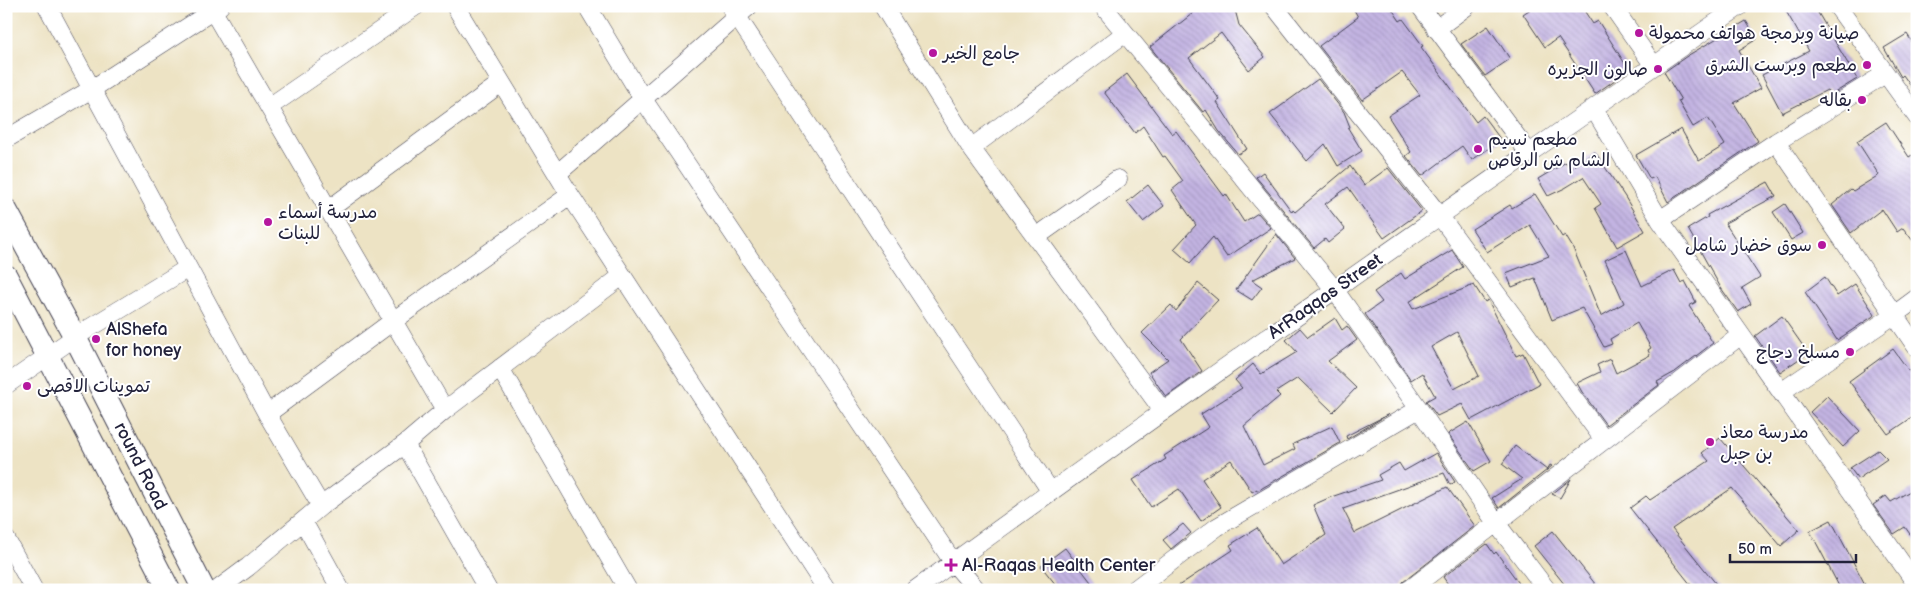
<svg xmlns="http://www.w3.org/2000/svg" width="1923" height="596" font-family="'Balsamiq Sans','Playpen Sans Arabic',sans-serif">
<defs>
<pattern id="building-back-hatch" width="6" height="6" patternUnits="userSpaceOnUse" patternTransform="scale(1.25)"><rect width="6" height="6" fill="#c3b4e2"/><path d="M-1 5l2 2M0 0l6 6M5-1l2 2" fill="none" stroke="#a79ac3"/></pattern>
</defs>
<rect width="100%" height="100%" fill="#fff"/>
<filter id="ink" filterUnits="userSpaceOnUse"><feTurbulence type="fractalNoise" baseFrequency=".02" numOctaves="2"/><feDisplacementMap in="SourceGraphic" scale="10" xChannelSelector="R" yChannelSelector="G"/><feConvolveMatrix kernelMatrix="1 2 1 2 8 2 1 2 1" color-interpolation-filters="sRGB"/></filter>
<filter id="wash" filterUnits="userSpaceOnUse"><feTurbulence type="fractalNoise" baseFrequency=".0096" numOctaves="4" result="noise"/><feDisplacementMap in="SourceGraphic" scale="20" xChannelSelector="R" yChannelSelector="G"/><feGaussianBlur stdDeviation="1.12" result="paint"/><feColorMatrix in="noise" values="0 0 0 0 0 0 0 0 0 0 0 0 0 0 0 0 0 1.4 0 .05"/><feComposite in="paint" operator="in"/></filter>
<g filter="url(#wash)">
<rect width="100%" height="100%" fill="#ede3c4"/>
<g id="blocks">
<path fill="url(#building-back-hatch)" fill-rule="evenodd" d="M1202,6h32l5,19 26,32 -16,13 -28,-37 -32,25 31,42 -3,2 30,47 -9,5 -19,-23 -13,-21 -3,2 -53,-65z
M1352,6h38l10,15 3,-2 20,27 -2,1 55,75 7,-6 18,24 -29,20 -10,-14 -40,30 -16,-20 5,-4 -23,-36 32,-21 -18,-23 -40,28 -43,-54 39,-29z
M1535,6h46l12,18 5,-3 31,49 -34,24 -37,-56 -13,9 -22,-33z
M1783,6h31l43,73 -26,16 -4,-5 -45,23 -20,-38 47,-24z
M1746,21l11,18 -18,11 22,38 -27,15 24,38 -90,61 -13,-25 -5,2 -14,-24 45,-26 18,32 26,-16 -17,-27 -15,9 -15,-26 3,-1 -17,-28 23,-16z
M1488,26l22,33 -25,17 -24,-32z
M1907,34l10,16v45l-14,-20 -2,2 -17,-29z
M1127,74l45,60 4,-3 48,65 2,-2 18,28 14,-9 13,15 -44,29 -14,-20 -23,26 -16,-14 22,-24 -24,-35 11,-9 -18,-25 -2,1 -20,-31 -8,7 -31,-41z
M1318,79l26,33 6,15 -2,1 14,23 -24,15 -13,-22 -18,17 -37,-47z
M1886,122l23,35 3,-2 5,8v83l-14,-18 -6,4 -15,-23 -31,24 -19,-28 19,-16 2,2 26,-16 -22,-34z
M1595,152l30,45 20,34 -28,16 -22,-39 6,-4 -18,-27 -18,11 -17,8 -10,-17 28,-17 4,7z
M1350,166l14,19 24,-17 34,43 -38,27 -36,-51 -23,17 20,25 -17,14 -3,-4 -11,9 -58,-71 7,-5 29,40 1,-2 2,2z
M1768,182l8,14 -51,27 35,54 -18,11 9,16 -13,8 -17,-24 -33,-59 20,-12 -1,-2z
M1148,185l16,21 -21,16 -16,-20z
M1535,194l27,43 3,-2 8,13 28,68 23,-13 -19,-43 21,-10 16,36 32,-16 7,13 4,-2 11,21 -7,4 24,37 -38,29 -18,10 2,3 -53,40 -24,-33 -5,-9 23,-11 -3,-7 13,-6 6,14 34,-18 -2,-5 3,-2 -14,-25 -27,16 2,5 -8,3 -22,-39 -30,12 -17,-42 -23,9 -6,-14 43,-17 -19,-31 -43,27 -15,-23 38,-24 2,3z
M1785,204l18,29 -12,7 -18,-28z
M1276,234l19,24 -43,22 10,7 -10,13 -16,-10z
M1452,250l11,17 -54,35 4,7 61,-24 11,17 3,-2 28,56 7,-3 16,31 -68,36 -9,-16 -25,12 -11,-15 9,-5 -13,-23 -11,7 -46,-66 17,-12 -8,-10 27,-19 4,6zM1457,332l22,44 -25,13 -23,-42z
M1825,277l12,19 18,-12 20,31 -38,25 -32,-48z
M1198,283l20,17 -37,39 21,32 -36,26 -17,-25 19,-13 -26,-26 29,-28 5,6z
M1782,316l26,37 -28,19 -25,-36z
M1335,318l7,12 5,-4 10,14 -29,21 28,27 -23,24 -35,-34 -22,14 4,4 -36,30 19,39 32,-16 -2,-5 39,-18 8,17 -83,48v-2l-5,3 -21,-32 -29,19 19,28 -20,14 -22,-32 -28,18 -18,-27 33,-21 -2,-3 45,-29 -8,-13 41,-26 -7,-8 18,-16 8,10 36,-22 -11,-12 14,-12 8,9z
M1893,349l24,33v32l-29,20 -39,-53z
M1827,396l33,35 -17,16 -33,-35z
M1389,414l-42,25 -1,-3z
M1468,422l23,39 -17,10 -26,-37z
M1720,438l79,92 -18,16 -49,-58 -60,41 49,61h-26l-65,-82 16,-12 4,4 59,-39 -7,-8z
M1515,446l32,24 3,-5 2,1 -53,42 -7,-10 30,-19 -20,-15z
M1878,450l9,9 -29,20 -8,-11z
M1436,453l19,29 -5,3 -6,-12 -101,36 12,24 92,-46 28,39 -72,56 -4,8h-227l61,-40 -3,-5 27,-17 24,37 45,-30 -13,-30 18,-8 50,-17 -3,-5 21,-12 5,8z
M1571,479l-11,19 -8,-4z
M1917,487v57l-12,-17 -11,7 -21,-29 13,-9 5,6z
M1831,520l37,70h-27l-31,-59z
M1183,524l8,9 -20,16 -8,-9z
M1553,531l47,59h-31l-35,-44z
M1487,544l7,10 2,-2 28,38h-72l-9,-13z
M1065,548l32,42h-37l-19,-24z"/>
</g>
</g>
<g filter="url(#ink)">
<use href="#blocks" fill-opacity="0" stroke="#403f50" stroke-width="1"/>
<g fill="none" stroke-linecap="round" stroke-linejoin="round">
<g stroke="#403f50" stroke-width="19">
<path id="minor" d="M47,6l220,408 54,92
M455,6l115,189 257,395
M587,6l56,93 310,463 24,28
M730,6l321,486
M883,6l88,142 192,263
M1103,6l231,283 85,120 77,114 51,67
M1274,6l165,209 165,225
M1420,6l109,147
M1612,6l42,60
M1837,6l80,111
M213,11l232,399
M1436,29l31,-23
M269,107l147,-101
M1594,109l66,111 257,365
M6,139l86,-50 128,-83
M1776,142l141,206
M971,148l153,-114
M557,174l192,-168
M328,210l173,-127
M1660,220l116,-78 109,-68
M1036,237l82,-58
M500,368l128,222
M6,385l69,-48 113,-69
M1781,392l113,-77 23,-17
M267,414l126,-93 177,-126
M405,444l83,146
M303,521l38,69
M6,539l28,51
M217,590l31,-23 73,-61 84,-62 40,-34 177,-134
M915,590c272,-198 548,-391 825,-584
M1134,590l83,-63 202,-118
M1409,590l332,-255"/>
</g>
<g stroke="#403f50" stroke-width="24">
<path id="major" d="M6,210l69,127 129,253
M6,276l163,314"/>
</g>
<use href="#minor" stroke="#fff" stroke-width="18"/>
<use href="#major" stroke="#fff" stroke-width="22"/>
</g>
</g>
<g fill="#b5179e" stroke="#fff" stroke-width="2">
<circle cx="1639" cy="33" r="5"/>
<circle cx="933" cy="53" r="5"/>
<circle cx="1867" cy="65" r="5"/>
<circle cx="1658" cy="69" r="5"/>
<circle cx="1862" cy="100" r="5"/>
<circle cx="1478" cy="149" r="5"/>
<circle cx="268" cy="222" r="5"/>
<circle cx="1822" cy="245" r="5"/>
<circle cx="96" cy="339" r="5"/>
<circle cx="1850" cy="352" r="5"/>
<circle cx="27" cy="386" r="5"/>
<circle cx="1710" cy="442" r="5"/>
<path d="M948.5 557.5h5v5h5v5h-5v5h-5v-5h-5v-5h5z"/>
</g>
<g text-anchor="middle" stroke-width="4" stroke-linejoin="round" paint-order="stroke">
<g font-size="18" fill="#22223b" stroke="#fff" text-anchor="start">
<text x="1649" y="39">صيانة وبرمجة هواتف محمولة</text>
<text x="943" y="59">جامع الخير</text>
<text x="1857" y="71" text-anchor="end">مطعم وبرست الشرق</text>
<text x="1648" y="75" text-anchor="end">صالون الجزيره</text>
<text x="1852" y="106" text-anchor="end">بقاله</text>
<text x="1488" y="145">مطعم نسيم<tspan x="1488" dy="21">الشام ش الرقاص</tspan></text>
<text x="278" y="218">مدرسة أسماء<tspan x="278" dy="21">للبنات</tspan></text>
<text x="1812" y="251" text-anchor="end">سوق خضار شامل</text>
<text x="106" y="335">AlShefa<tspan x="106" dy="21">for honey</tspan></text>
<text x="1840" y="358" text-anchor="end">مسلخ دجاج</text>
<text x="37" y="392">تموينات الاقصى</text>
<text x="1720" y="438">مدرسة معاذ<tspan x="1720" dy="21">بن جبل</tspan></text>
<text x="962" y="571">Al-Raqas Health Center</text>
</g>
<g font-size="18" fill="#22223b" stroke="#fff">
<text transform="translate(1325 296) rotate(-35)" y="6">ArRaqqas Street</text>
<text transform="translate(141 466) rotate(63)" y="6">round Road</text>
</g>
</g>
<rect width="1923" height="596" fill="none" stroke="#fff" stroke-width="25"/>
<path d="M1730 554v8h126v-8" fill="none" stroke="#22223b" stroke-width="2.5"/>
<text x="1738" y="554" font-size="15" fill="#22223b" stroke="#ffffff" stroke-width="4" paint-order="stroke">50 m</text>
</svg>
